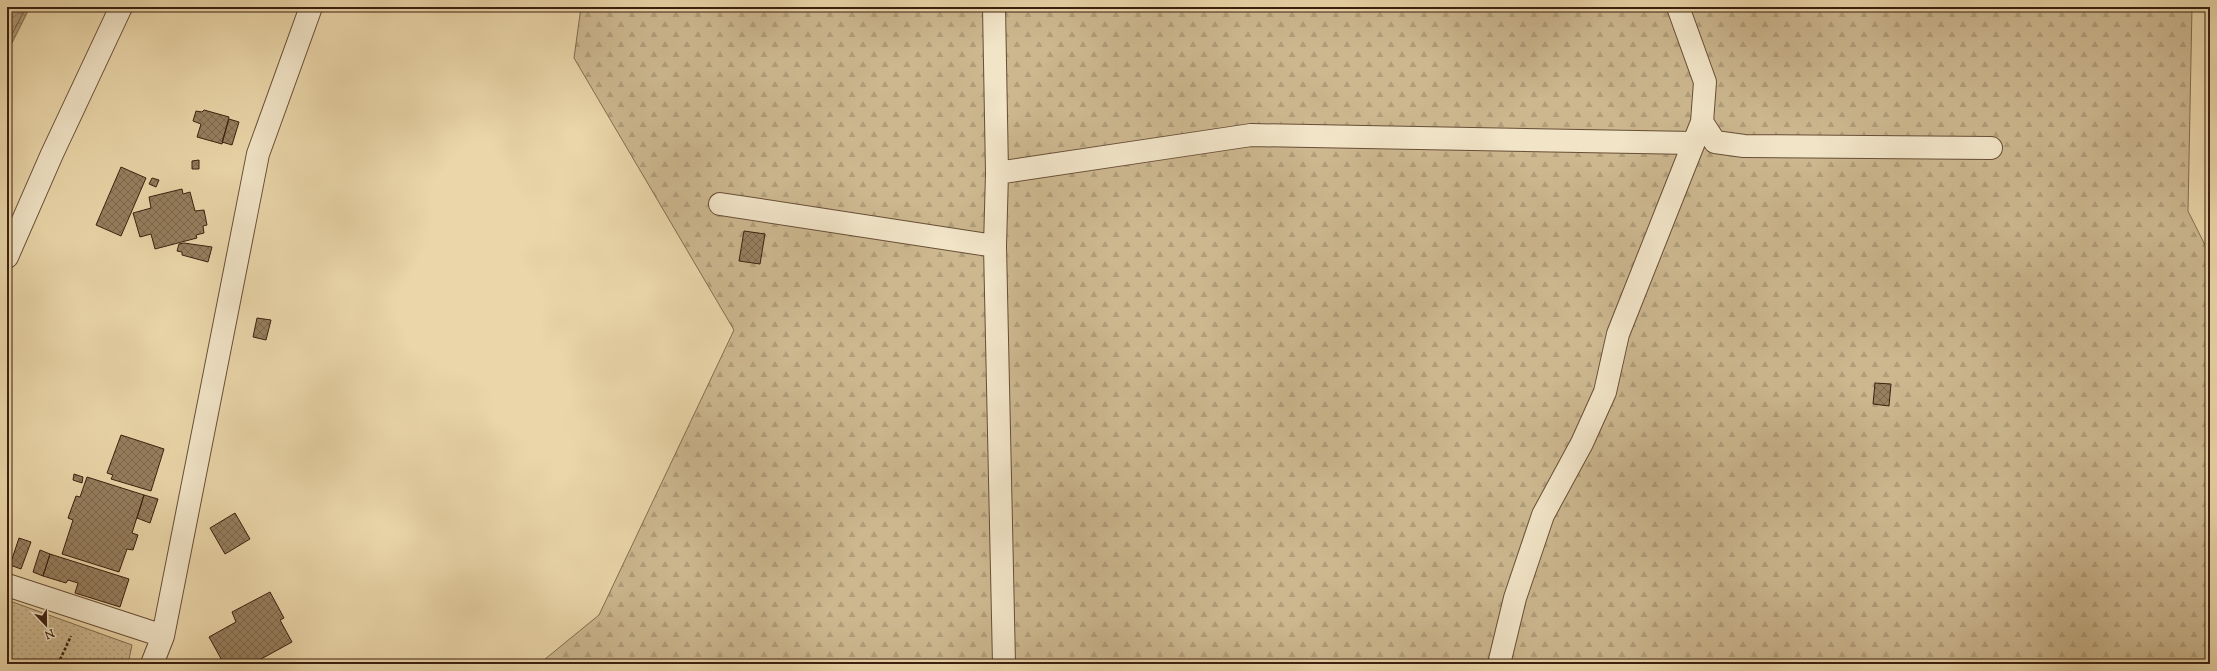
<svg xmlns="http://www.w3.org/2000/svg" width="2217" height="671" font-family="'Sorts Mill Goudy',serif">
<defs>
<pattern id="forest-firs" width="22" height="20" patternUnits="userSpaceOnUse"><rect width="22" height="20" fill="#ccb78f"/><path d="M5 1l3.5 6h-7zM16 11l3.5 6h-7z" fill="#b09d7a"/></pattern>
<pattern id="park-dots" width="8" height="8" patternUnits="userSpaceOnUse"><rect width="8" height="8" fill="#ccb78f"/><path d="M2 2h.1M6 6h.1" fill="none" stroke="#b09d7a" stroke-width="1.8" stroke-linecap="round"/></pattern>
<pattern id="water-waves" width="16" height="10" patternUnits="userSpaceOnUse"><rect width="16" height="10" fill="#af9875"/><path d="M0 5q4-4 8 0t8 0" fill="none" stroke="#907c5e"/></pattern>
<pattern id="building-cross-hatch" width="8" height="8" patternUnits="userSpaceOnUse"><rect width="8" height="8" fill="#967f5f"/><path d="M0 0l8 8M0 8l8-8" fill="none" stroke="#7c684d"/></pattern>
</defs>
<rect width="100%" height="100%" fill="#ead6a9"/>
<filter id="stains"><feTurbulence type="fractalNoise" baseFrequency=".005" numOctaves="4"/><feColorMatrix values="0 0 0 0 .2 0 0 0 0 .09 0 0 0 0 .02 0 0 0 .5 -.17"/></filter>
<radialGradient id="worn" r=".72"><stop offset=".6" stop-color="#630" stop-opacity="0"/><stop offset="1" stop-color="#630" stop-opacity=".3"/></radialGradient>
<path fill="url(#forest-firs)" stroke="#846c4f" d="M581,7h1611l-4,204 22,44v409h-1671l60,-49 135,-285 -160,-272z"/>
<path fill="url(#park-dots)" stroke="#846c4f" d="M7,600l125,45 -4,19h-121z"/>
<path fill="url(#water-waves)" stroke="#81684c" d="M7,7h23l-23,46z"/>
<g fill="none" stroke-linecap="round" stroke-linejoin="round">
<path stroke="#765c42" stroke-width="1" d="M7,44l19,-37"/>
</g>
<path fill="url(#building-cross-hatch)" stroke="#3c200f" d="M204,110l25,7 -7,27 -25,-7 4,-13 -8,-3 3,-10 6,1z
M229,119l10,3 -7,23 -10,-3z
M199,160v9h-7v-8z
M121,167l25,11 -25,58 -25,-11z
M152,178l7,2 -3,7 -7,-3z
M182,189l1,5 7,-2 5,19 9,-1 3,15 -4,1 1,7 -8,2 1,3 -42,11 -4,-15 -11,3 -7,-24 18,-5 -2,-11z
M744,231l21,3 -5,30 -21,-3z
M184,243l28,4 -4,15 -26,-7v-3l-5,-1 2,-7z
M257,318l14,2 -5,20 -13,-3z
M1875,383l16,1 -2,22 -16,-2z
M121,435l43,14 -13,42 -40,-12 2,-4 -6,-2z
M74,474l9,3 -1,6 -9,-3z
M87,477l57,18 -12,38 6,2 -5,15 -6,-1 -8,23 -57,-18 11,-34 -5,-2 8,-22 4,1z
M144,495l14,4 -8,24 -13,-5z
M235,513l15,26 -25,15 -15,-26z
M19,538l12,4 -10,27 -11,-4z
M40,550l10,4 -7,22 -10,-4z
M50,554l79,25 -9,28 -45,-14 3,-10 -10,-3 -2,3 -23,-7z
M270,592l14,26 -4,2 12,22 -40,22h-28l-15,-27 27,-15 -4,-10z"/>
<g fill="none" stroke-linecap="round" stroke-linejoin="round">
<g stroke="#684e36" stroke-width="24">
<path id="minor" d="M994,7l3,166 -2,73 9,418
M1702,122l13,20 29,4 247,2
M997,173l254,-38 442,8
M720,204l275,42
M7,257l45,-103 69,-147
M7,585l156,51
M152,664l11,-28 95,-482 53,-147
M1499,664l16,-66 28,-83 39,-72 23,-51 13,-58 84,-212 3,-40 -27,-75"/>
</g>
<path stroke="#3c200f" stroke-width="2.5" stroke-dasharray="3 2" stroke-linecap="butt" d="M58,664l13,-28"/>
<use href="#minor" stroke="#f1e4c7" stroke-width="22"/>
</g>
<rect width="2217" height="671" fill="none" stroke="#ead6a9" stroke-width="24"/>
<rect x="8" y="8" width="2201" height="655" fill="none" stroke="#3c200f" stroke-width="2"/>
<rect x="12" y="12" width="2193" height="647" fill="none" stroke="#3c200f"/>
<g transform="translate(46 625) rotate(158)" stroke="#f1e4c7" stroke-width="3" paint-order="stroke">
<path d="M0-3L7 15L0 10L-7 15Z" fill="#3c200f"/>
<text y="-6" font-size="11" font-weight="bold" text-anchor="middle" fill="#3c200f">N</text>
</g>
<rect width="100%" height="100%" filter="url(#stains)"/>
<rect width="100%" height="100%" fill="url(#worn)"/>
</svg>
